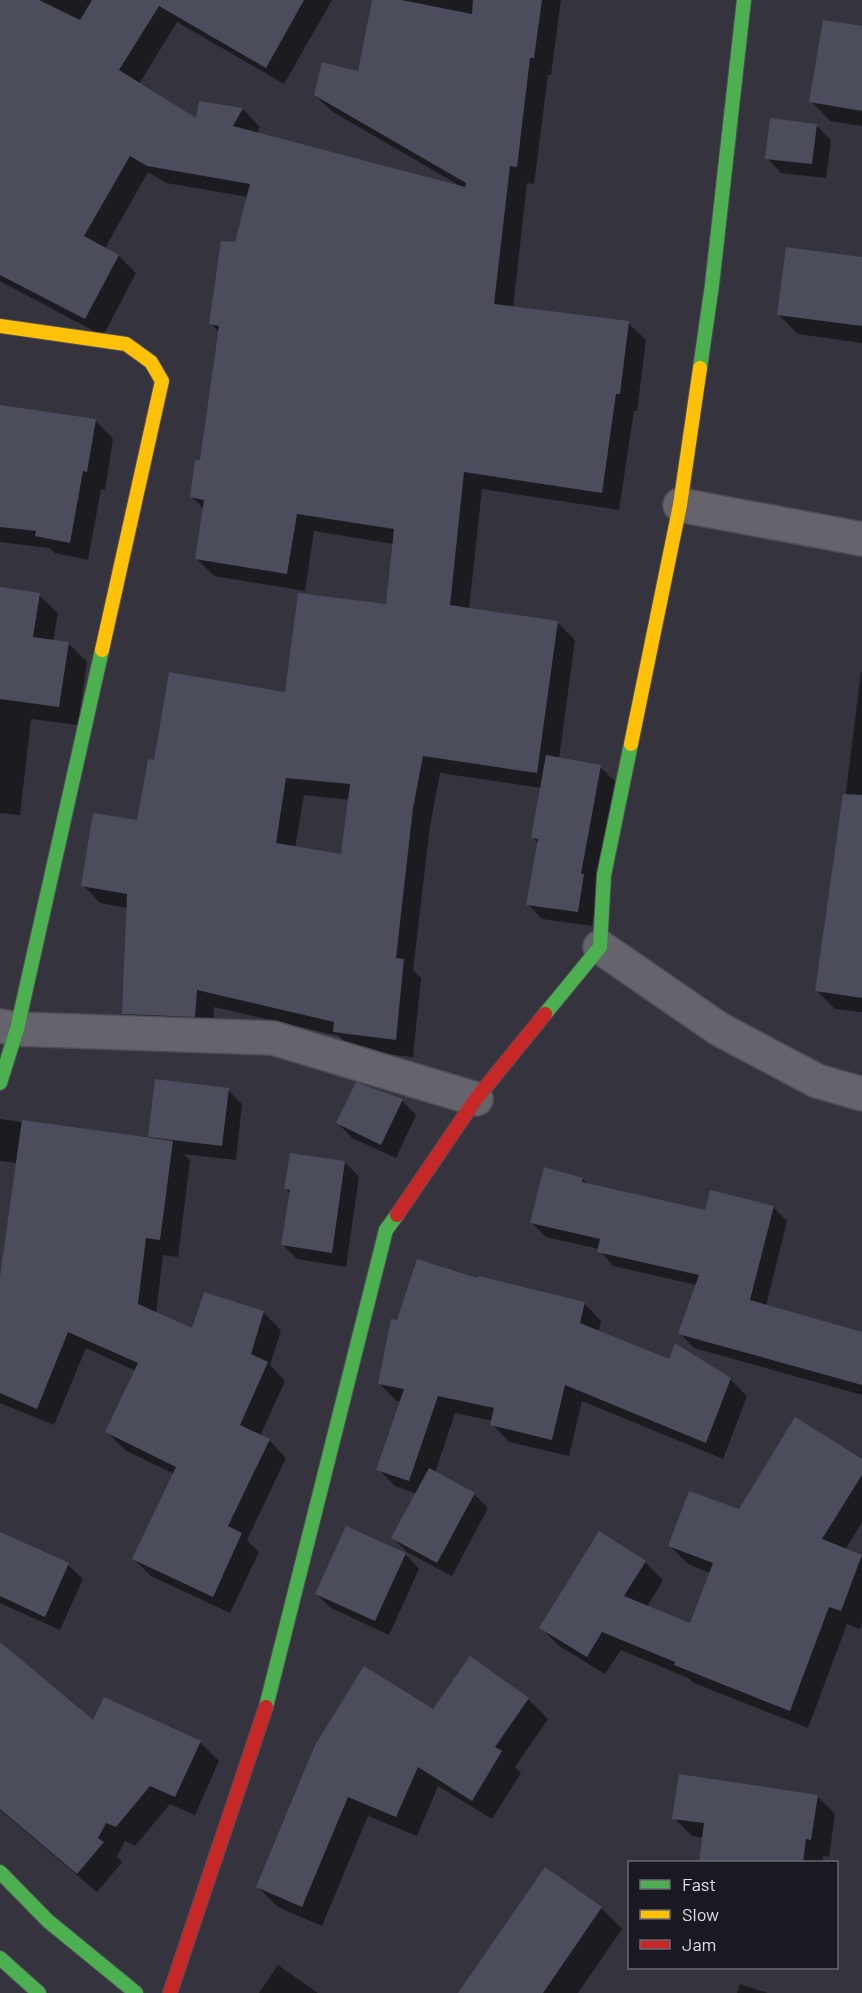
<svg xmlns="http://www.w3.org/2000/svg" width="862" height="1993" font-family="Barlow,sans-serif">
<rect width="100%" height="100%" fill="#35333d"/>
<path fill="#0007" fill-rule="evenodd" d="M0,0h332l-48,84 -107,-62 -38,62 58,36 3,-17 43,6 17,18 -4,7 206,53 -129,-75 -18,-17 44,-22 14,-73h188l-10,75h-3l-14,109 -7,-1 -14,125 115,15 18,17 -9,71h-3l-15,99 -137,-21 -13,120 88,13 18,18 -16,119 41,8 15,14 -23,145 -50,-7 -14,-15 10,-61 -5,-6 9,-49 -102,-15 -10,53 -17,144 8,8 -8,79 -61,-7 -13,-14 -125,-29 -1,27 -72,-3 -18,-18 5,-105 -28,-5 -17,-18 56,-63 16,-60 131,-69 101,-87 7,-62 -80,-13 -9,60 -91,-15 -18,-18 8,-49 -12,-12 10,-35 17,-130 -8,-8 37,-127 -82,-14 -18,-11 -43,76 14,8 17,17 -33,63 -103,-55zM304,795l46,5 -7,56 -48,-8z
M862,28v98l-32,-5 -19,-20z
M816,125l15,15 -5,38 -45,-5 -14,-15z
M862,258v85l-64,-9 -19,-19z
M0,407l95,13 18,19 -8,51 -4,-1 -13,71 -33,-7 -6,-5 -49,-6z
M0,589l39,6 19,18 -5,28 15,2 19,19 -9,63 -47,-6 -11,96 -20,-2z
M861,672h1v340l-27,-3 -18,-18 24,-159z
M228,1090l14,14 -6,56 -53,-6 7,6 -12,97 -15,-2 -7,58 37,17 70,-18 18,18 -11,35 15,16 -25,55 9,4 17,18 -39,82 12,12 -29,61 -79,-37 -17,-17 40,-85 -49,-24 -18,-18 29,-61 -50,-23 -32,77 -54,-22v-126l17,-114 -17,-2v-42l152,21 -2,-3z
M402,1101l14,14 -20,43 -44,-20 -14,-15z
M345,1162l14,15 -13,90 -49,-8 -15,-15 9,-50 -5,-5z
M583,1179l5,6 118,26 67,-4 14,14 -21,85 96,28v61l-168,-47 -14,-15 17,-48 -84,-19 -14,-17 -53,-12 -15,-15z
M478,1280l106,23 17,18 -3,12 71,28 61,18 17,17 -24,63 -141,-58 -13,55 -60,-14 -17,-18 1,-3 -38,-8 -20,60 39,21 14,14 -36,68 -45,-24 -14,-14 24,-44 -22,-8 -17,-17 23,-67 -5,-1 -17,-18 19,-61z
M862,1461v61l-17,28 17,6v67l-2,6 -13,-5 -39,104 -114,-45 -6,-5 -67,-28 -16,24 -46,-28 -18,-18 104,-66 18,18 -16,27 44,18 19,-52 -22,-9 -18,-18 69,-35z
M0,1534l68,31 15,14 -23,51 -60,-27z
M405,1554l14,15 -30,66 -58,-27 -15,-14z
M470,1658l58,41 20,20 -33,48 6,6 -29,46 -54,-33 -21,50 -49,-20 -46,110 -44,-19 -20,-20 175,-176z
M0,1665l94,58 106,19 19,19 -24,54 -25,-11 -35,42 -10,-5 -8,16 5,5 -25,30 -97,-82z
M817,1796l18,18 -6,43 -6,-1v6h-123l3,-24 -11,-2 -18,-18z
M545,1869l56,39 21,21 -44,64h-118z
M278,1965l40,28h-59z
M740,1984l28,9h-31z"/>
<path fill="#4b4d5d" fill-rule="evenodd" d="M0,0h39l41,20 12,-20h212l-38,68 -107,-62 -40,64 77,48 3,-17 44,7 -10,18 232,61 1,-4 -152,-88 8,-33 36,9 14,-71h30l70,14 1,-14h69l-8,58h-4l-13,109 -7,-1 -16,138 135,17 -9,73h-4l-14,99 -138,-21 -14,133 108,16 -21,152 -114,-17 -10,52 -17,150 8,1 -8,81 -63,-8 1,-10 -137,-32 -2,27 -73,-3 5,-120 -46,-8 12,-73 44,7 11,-61 6,1 15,-88 116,20 13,-99 88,11 8,-75 -97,-15 -10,60 -92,-15 9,-59 -14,-3 5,-37h5l19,-134 -10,-2 12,-83 14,1 15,-58 -103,-18 -17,-10 -46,80 35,19 -34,64 -85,-44zM286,778l64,6 -9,70 -65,-11z
M823,20l39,6v85l-53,-9z
M770,118l47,6 -5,40 -47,-5z
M786,247l76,10v69l-85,-11z
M0,405l96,14 -9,53 -4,-1 -13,72 -35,-7 1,-5 -36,-4z
M0,587l40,6 -7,44 36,5 -10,65 -59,-8z
M546,755l55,10 -20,109h3l-6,38 -52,-7 12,-66 -7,-1z
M843,794l19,1v203l-47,-7z
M155,1079l74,9 -7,58 -74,-9z
M356,1082l47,17 -22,46 -45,-22z
M22,1120l151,21 -13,99 -14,-2 -8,66 54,24 12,-36 60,19 -13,43 17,8 -28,63 30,14 -42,87 14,7 -29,64 -81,-38 44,-92 -71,-35 33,-69 -70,-31 -31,77 -37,-16v-117z
M290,1153l55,8 -13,92 -51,-8 9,-55 -6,-1z
M544,1167l39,11 -1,4 123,28 5,-20 64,16 -24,94 112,32v53l-184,-51 21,-59 -102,-23 3,-13 -70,-16z
M417,1259l60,19 1,-2 107,26 -5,21 89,36 6,-16 56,35 -25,65 -141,-58 -13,55 -62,-15 4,-17 -56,-12 -29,85 -33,-11 28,-81 -26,-5 13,-65 6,1z
M795,1417l67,42v16l-40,64 40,16 -21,56 -12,-4 -39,104 -116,-46 1,-3 -73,-30 -15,25 -48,-29 60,-97 47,30 -22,35 66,27 23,-60 -45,-17 21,-55 50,18z
M429,1468l46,25 -38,70 -46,-25z
M346,1526l60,27 -31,68 -60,-27z
M0,1532l69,31 -24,54 -45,-21z
M0,1642l93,78 11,-23 97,44 -26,56 -25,-11 -34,41 -10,-4 -8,15 6,4 -27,32 -77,-65z
M470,1656l59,42 -34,49 7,4 -30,50 -54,-34 -22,50 -48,-20 -46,110 -46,-20 59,-142 49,-79 69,43z
M679,1774l139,21 -7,45 -5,-1 -3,24h-104l5,-40 -32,-4z
M545,1867l57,40 -59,86h-85z"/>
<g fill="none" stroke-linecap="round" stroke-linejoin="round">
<g stroke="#504f57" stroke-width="36">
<path id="street" d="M680,505l182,34
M600,947l119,82 98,52 45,13
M0,1026l17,3 256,9 203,61"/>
</g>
<g stroke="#504f57" stroke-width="16">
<path id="fast" d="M700,368l12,-83 32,-285
M545,1014l55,-67 4,-72 27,-131
M0,1083l17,-54 85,-379
M266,1707l120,-477 11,-15
M0,1872l48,49 88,72
M0,1958l39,35"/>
</g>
<g stroke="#504f57" stroke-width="16">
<path id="slow" d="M0,326l126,18 25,18 11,19 -60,269
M631,744l49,-239 20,-137"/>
</g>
<g stroke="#504f57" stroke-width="16">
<path id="jam" d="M397,1215l79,-116 69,-85
M170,1993l96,-286"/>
</g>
<use href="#street" stroke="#65646c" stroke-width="33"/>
<use href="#fast" stroke="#4caf50" stroke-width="14"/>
<use href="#slow" stroke="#ffc107" stroke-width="14"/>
<use href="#jam" stroke="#c62828" stroke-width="14"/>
</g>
<rect x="628" y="1861" width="210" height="108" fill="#1a1921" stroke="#696871" stroke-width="1.5"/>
<rect x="640" y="1880" width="30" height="9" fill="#4caf50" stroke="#696871" stroke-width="1.5"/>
<text x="682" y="1891" font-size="18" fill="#e0dfea">Fast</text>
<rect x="640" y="1910" width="30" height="9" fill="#ffc107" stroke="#696871" stroke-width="1.5"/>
<text x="682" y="1921" font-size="18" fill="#e0dfea">Slow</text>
<rect x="640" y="1940" width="30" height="9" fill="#c62828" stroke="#696871" stroke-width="1.5"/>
<text x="682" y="1951" font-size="18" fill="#e0dfea">Jam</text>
</svg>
